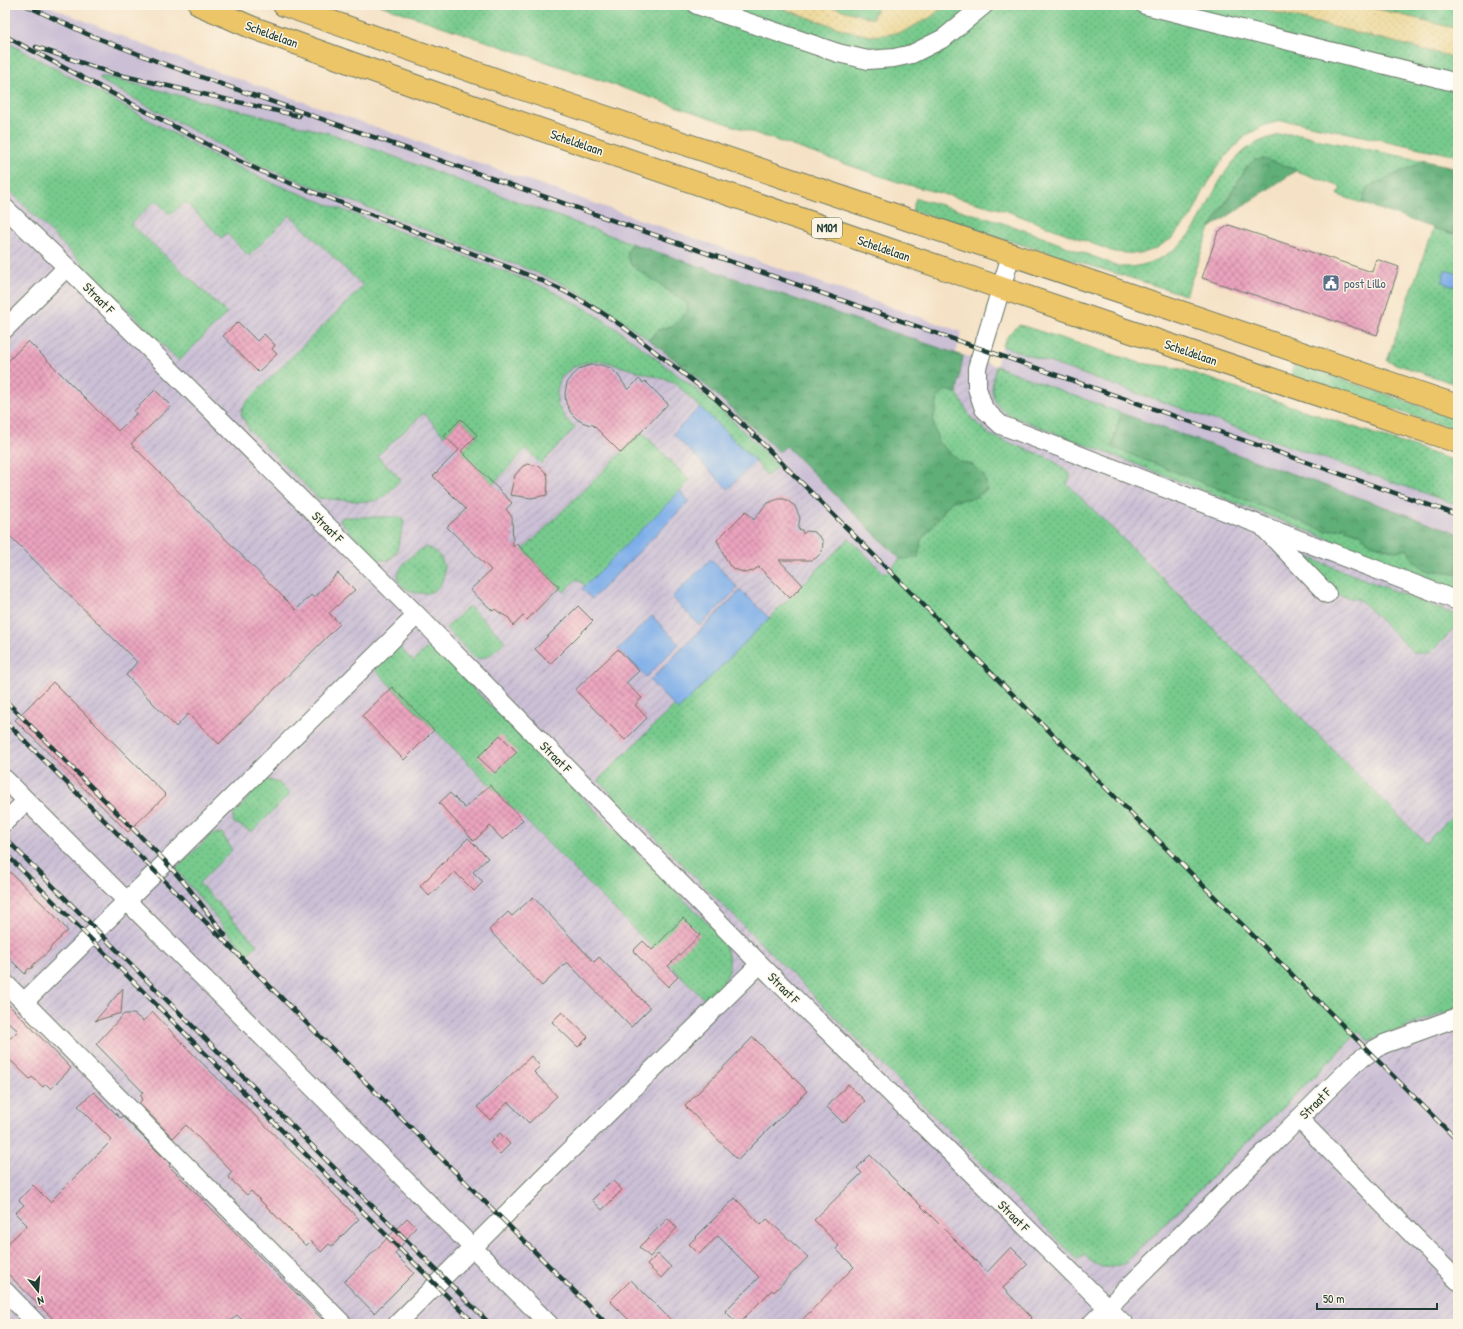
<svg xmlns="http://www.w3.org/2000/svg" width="1463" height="1329" font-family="'Patrick Hand',sans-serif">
<defs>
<pattern id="industrial-furrows" width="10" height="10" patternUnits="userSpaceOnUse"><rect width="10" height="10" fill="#cbbfd5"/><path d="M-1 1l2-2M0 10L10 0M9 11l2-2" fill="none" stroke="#a49cae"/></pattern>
<pattern id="grass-dots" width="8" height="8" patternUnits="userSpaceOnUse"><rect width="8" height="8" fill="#77ca8d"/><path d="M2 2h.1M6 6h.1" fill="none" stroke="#61a574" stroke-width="1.8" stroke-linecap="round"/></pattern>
<pattern id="forest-crowns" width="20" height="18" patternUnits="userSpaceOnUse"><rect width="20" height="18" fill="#61ae78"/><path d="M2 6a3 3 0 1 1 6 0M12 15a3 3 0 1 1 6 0" fill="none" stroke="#4f8f63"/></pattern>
<pattern id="wetland-marsh" width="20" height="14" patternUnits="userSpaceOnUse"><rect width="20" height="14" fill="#77ca8d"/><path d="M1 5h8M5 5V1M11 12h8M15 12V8" fill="none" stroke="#61a574"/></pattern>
<pattern id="sand-dots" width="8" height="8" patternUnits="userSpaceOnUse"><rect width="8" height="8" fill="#eeda9e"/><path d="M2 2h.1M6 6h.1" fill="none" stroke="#ccbc89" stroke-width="1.8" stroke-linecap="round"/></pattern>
<pattern id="building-cross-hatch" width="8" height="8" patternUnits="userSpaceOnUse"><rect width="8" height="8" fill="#eba3be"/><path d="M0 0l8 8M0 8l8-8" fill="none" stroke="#be869b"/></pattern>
</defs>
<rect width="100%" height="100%" fill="#fcf5e5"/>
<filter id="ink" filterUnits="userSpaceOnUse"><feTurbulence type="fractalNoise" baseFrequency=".025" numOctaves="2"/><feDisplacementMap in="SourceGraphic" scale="8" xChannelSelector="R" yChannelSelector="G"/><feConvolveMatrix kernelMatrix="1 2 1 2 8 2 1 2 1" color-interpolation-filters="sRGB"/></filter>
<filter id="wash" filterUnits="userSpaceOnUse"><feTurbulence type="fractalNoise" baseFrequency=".012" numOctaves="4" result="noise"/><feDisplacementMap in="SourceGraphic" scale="16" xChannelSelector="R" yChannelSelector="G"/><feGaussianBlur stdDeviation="0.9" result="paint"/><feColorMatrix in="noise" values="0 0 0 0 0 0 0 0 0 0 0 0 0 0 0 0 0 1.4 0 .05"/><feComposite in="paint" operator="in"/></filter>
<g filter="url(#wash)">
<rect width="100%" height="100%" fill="#f5e2c6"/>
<path fill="url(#industrial-furrows)" d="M5,22l154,67 173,45 299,109 365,123 125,47 337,120v791h-1453z"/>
<path fill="#cbbfd5" d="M5,5h41l113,46 803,281 -6,21 -325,-110 -299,-109 -173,-45 -52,-12h-7v3l5,3 148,80 287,111 25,11 42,24 85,64 27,23 60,56 6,-7 115,114 414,428 144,145v29l-55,-51 -88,-91 -51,-60 -415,-421 -114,-115 -54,-46 -57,-43 -32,-22 -52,-27 -265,-101 -29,-12 -28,-14 -213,-117z
M1002,346l456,159v28l-337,-120 -125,-47z"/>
<path fill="url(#grass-dots)" stroke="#4b8460" d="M380,5h392l73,25 25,6 61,-19 14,-12h301l212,53v98l-162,-34 -16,-1 -17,5 -16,9 -13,12 -16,19 -15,26 -12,25 -20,22 -16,10 -15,5 -26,-2 -107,-41 -109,-29z
M5,41l213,117 57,26 265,101 52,27 32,22 86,66 25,23 43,43 -11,10 -12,-15 -81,-79 -71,-21 -20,2 -13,6 -9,9 -4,12v15l10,15 8,8 -34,36 -15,-15 -33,35 -32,-33 16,-16 -16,-16 -17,17 -20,-23 -47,43 24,23 -15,16 -8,5 -11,2 -49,-4 -69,-68 -8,-16 3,-9 5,-6 114,-113 -73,-71 -41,41 -23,-23 -4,5 -37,-36 -15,13 -14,-15 -25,24 96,89 -48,48 -174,-175z
M100,77h7l225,57 299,109 -4,12 40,35 20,13 1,8 -13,14 -17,5 -9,10 -42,-31 -42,-24 -25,-11 -287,-111 -148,-80 -5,-3z
M1285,134h15l21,6 104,21 -58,26 -5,16 -24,-8 3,-8 -77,-28 -17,8 -37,61 -24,67 -274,-84 4,-13c39,11 78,21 116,35 23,9 45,18 68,26 7,3 16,7 23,8 28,1 56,-16 72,-39 15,-24 23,-52 44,-72 12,-13 29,-19 46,-22z
M1433,228l25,7v150l-71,-24z
M1020,325l120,38 38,5 280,94v43l-456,-159c5,-9 8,-16 18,-21z
M1294,363l164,56v12l-167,-56z
M996,366l125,47 -9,33 213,85 19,-3 16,6 11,10 25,7 11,-2 7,12 16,10h8l20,4v14l-449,-174c-20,-14 -19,-27 -13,-49z
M945,390l12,3 14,25 19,17 61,24 20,16 -4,9 154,152 204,207 33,-32v197l-90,33 -9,-9 -234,231c-18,7 -27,6 -41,-8l-6,5 -480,-480 76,-74 4,3 171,-171 36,36 15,-15 18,-1 3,-18 31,-39 22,-3 -1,-33 -12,-3 -23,-20 -5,-21 5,-23z
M642,432l48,49 -105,105 -8,-7 -13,13 -41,-42z
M342,517h56l4,2 2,3 -1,5 -7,26 -7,7h-9l-4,-1 -34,-36 -2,-3z
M426,547c31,8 21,62 -19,42 -24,-12 6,-37 19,-42z
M1297,553l161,63v9l-28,28h-16l-54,-53 -22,-5z
M469,606l36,35c-10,9 -17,21 -31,16l-28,-29z
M430,645l288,289c9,13 16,31 7,46 -4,8 -13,14 -20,20l-330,-330 24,-23 14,14z
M265,779l14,4 11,11 -38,38 -19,-10 1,-8z
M222,833l10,17 -33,33 58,62 -10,10 -71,-86 36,-35z"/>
<path fill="url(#forest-crowns)" stroke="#407656" d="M1264,159l33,11 -87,58 37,-61 7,-7z
M1425,161l33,7v67l-25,-7 -71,-25 5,-16z
M631,243l332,113 -6,37 -12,-3 -7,8 -5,23 5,21 23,20 12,3 12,12 2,13 -13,8 -22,3 -31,39 -3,18 -18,1 -114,-113 -7,6c-42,-39 -84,-78 -130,-112l9,-10 17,-5 13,-14 -1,-8 -56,-38 -4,-10z
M1121,413l337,120v42l-20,-4h-8l-5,-2 -11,-8 -7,-12 -11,2 -25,-7 -11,-10 -16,-6 -19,3 -213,-84z"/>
<path fill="url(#wetland-marsh)" stroke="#4b8460" d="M826,5h53l-7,14z
M1361,5h97v24z"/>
<path fill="url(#sand-dots)" stroke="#868c69" d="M772,5h54l46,14 7,-14h66l-14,12 -27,14 -14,3 -20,2 -25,-6z
M1246,5h115l97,24v29z"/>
<path fill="#7eaee9" stroke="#4e768e" d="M1445,270l13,4v13l-16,-5z
M700,407l55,54 -27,28 -55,-55z
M680,491l9,10 -97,98 -10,-10z
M711,559l27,29 -38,38 -28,-29z
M741,590l28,28 -91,92 -28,-29z
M652,616l27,28 -33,33 -28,-28z"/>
<g id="blocks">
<path fill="url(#building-cross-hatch)" d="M1229,225l143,47 4,-13 23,8 -22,68 -175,-57 16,-46z
M238,322l19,19 7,-7 11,11 -3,4 5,5 -19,18 -35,-36z
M28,341l90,90 18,-17 -2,-3 21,-21 16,16 -40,38 165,166 15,-15 3,3 24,-25 17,17 -26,23 11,11 -121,120 -31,-30 -12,13 -50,-52 11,-13 -132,-131v-167z
M591,365h10l10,3 7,7 10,15 11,-11 4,4 2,-2 23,23 -47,49 -28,-28 -6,-1 -9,-4 -7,-7 -5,-10 -1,-10 2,-10 6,-8 8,-7z
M461,419l16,16 -16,16 51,52 -6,6 6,8 1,30 4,-3 42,43 -32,33 -4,-4 -10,10 -4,-8 -9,-5 -5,-4 -2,2 -23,-21 21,-20 -44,-43 19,-18 -33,-33 26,-26 -15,-14z
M528,464l11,2 8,8 1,6 -1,15 -16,3 -21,-3 5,-20 8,-9z
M778,499h7l10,7 5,12 -2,11 4,1 1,4 3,-3 8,1 7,6 2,4 -1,10 -6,6 -4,2h-33l24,25 -13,13 -31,-31 -7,4 -6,2 -12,-4 -5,-4 -12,-25 29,-29 8,9 12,-16z
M578,606l15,15 -43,43 -15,-15z
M618,649l21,22 -13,12 16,15 -7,7 12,13 -22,22 -50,-50z
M53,682l113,113 -38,37 -113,-112z
M392,687l42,43 -30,30 -42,-44z
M500,735l17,17 -22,21 -17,-16z
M490,785l33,35 -20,20 -13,-14 -16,15 -35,-38 11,-10 15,15z
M468,838l20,20 -15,14 10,10 -9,9 -19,-19 -26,24 -9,-10z
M5,867l53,52 10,12 -7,5 -1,3 -2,1 -7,7 -2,4 -16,14 -1,3 -4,1 -3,5 -20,-20z
M533,897l61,65 5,-5 51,51 -19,19 -64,-65 -25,24 -53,-56 19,-18 4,4z
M683,918l17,17 -32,31 10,11 -10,10 -35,-36 10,-10 9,9z
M123,988l-2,25 -26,8z
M5,1001l66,67 -20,21 -5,-5 -3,3 -11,-10 -2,2 -25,-24v-12l13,-12 -13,-12z
M153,1012l29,31 177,176 -27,27 -3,-2 -8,8 -10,-11 -5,5 -55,-55 -4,4 -19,-18 4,-5 -46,-47 -13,13 -34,-35 3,-3 -1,-1 1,-2 -2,-2 3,-3 -47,-48 28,-30h10l9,7z
M562,1012l26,25 -10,10 -26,-25z
M753,1037l54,54 -69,69 -53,-54z
M531,1056l9,10 -6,6 23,24 -28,27 -21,-21 -18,18 -13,-13z
M848,1084l17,17 -22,22 -16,-16z
M94,1092l26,26 2,-2 48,48 -1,2 158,158h-81l-9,-9 -10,9h-169l-53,-53v-25l22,-21 -12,-12 9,-8 -5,-5 14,-15 17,17 62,-62 -34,-34z
M500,1133l10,11 -10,10 -10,-11z
M870,1155l117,117 24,-25 17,17 -25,24 29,30 -6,6h-228l56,-57 -18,-18 3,-3 -25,-26 48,-47 -5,-5z
M612,1180l10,10 -20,20 -10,-10z
M735,1198l26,27 6,-6 41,38 -34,35 -2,-2 -34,34 -13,-13 34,-34 -41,-41 -19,18 -10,-10z
M407,1218l9,9 -21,27 19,19 -40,40 -30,-31z
M668,1218l9,10 -27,29 -11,-10z
M658,1254l13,13 -10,11 -14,-13z
M631,1280l44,44h-42l-23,-23z"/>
</g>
</g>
<g filter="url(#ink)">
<use href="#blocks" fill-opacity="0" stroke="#6a7767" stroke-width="1"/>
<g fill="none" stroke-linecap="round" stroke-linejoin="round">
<g stroke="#6a7767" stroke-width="20">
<path id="minor" d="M697,5l141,48 30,7 26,-2 18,-4 32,-16 40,-33
M1145,5l313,78
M5,208l62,59 350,348 343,349 364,360
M1011,255l-34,113v20l7,21 17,16 457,176
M5,329l62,-62
M1264,528l63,66
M5,779l544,545
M5,822l21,-21
M5,983l338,341
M24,1002l393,-387
M1299,1119l159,162
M5,1291l32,33
M397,1324l146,-147 217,-213
M1091,1324l265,-262 19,-13 9,-5 74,-27"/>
</g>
<g stroke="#6a7767" stroke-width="24">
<path id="major" d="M200,5l51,22 198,71 552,190 457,154
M284,5l236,83 938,318"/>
</g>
<use href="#minor" stroke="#fff" stroke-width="18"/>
<use href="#major" stroke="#edc569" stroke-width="22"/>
<g stroke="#1f3d34" stroke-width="4.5">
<path id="rail" d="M25,5l62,29 77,30 1294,451
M5,36l230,123 34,16 267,103 30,14 35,20 21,14 94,73 40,38 702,704
M36,47l75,26 188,43
M5,700l159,160 23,26 38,49
M5,721l602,603
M5,838l485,486
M5,853l470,471"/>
</g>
<use href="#rail" stroke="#fcf5e5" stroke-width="3" stroke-dasharray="9" stroke-linecap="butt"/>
</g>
</g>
<defs>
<g id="civic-square" transform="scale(0.9)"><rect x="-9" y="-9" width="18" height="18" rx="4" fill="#5c6f8a" stroke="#fcf5e5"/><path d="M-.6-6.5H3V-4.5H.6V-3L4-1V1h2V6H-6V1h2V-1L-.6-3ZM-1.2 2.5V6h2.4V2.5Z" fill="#fff"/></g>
</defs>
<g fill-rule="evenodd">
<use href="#civic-square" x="1331" y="283"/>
</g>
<g text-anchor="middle" stroke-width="3" stroke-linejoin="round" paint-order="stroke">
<rect fill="#fcf5e5" stroke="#617469" stroke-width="1" x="812" y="218" width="30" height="20" rx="3"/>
<g font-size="12" font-weight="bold" fill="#1f3d34">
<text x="827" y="232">N101</text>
</g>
<g font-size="13" fill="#1f3d34" stroke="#fcf5e5">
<text transform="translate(272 34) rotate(20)" y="5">Scheldelaan</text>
<text transform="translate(577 142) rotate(19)" y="5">Scheldelaan</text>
<text transform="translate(884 248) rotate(19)" y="5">Scheldelaan</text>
<text transform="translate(99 298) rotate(45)" y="5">Straat F</text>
<text transform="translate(1191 352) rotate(19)" y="5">Scheldelaan</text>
<text transform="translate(328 527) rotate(45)" y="5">Straat F</text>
<text transform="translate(556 757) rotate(45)" y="5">Straat F</text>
<text transform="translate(784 988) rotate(45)" y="5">Straat F</text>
<text transform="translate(1315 1103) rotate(-45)" y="5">Straat F</text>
<text transform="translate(1014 1216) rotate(45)" y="5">Straat F</text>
</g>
<g font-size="13" fill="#4e5e75" stroke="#fcf5e5" text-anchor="start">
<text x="1344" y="288">post Lillo</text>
</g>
</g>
<rect width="1463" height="1329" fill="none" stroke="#fcf5e5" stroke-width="20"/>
<g transform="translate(38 1291) rotate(163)" stroke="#fcf5e5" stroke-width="3" paint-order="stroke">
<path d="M0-3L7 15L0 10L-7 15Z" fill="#1f3d34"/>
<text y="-6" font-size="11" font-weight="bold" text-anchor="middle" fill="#1f3d34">N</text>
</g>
<path d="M1317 1303v6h120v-6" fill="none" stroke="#1f3d34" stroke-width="2"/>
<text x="1323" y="1303" font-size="12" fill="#1f3d34" stroke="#fcf5e5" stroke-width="3" paint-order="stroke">50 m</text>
</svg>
